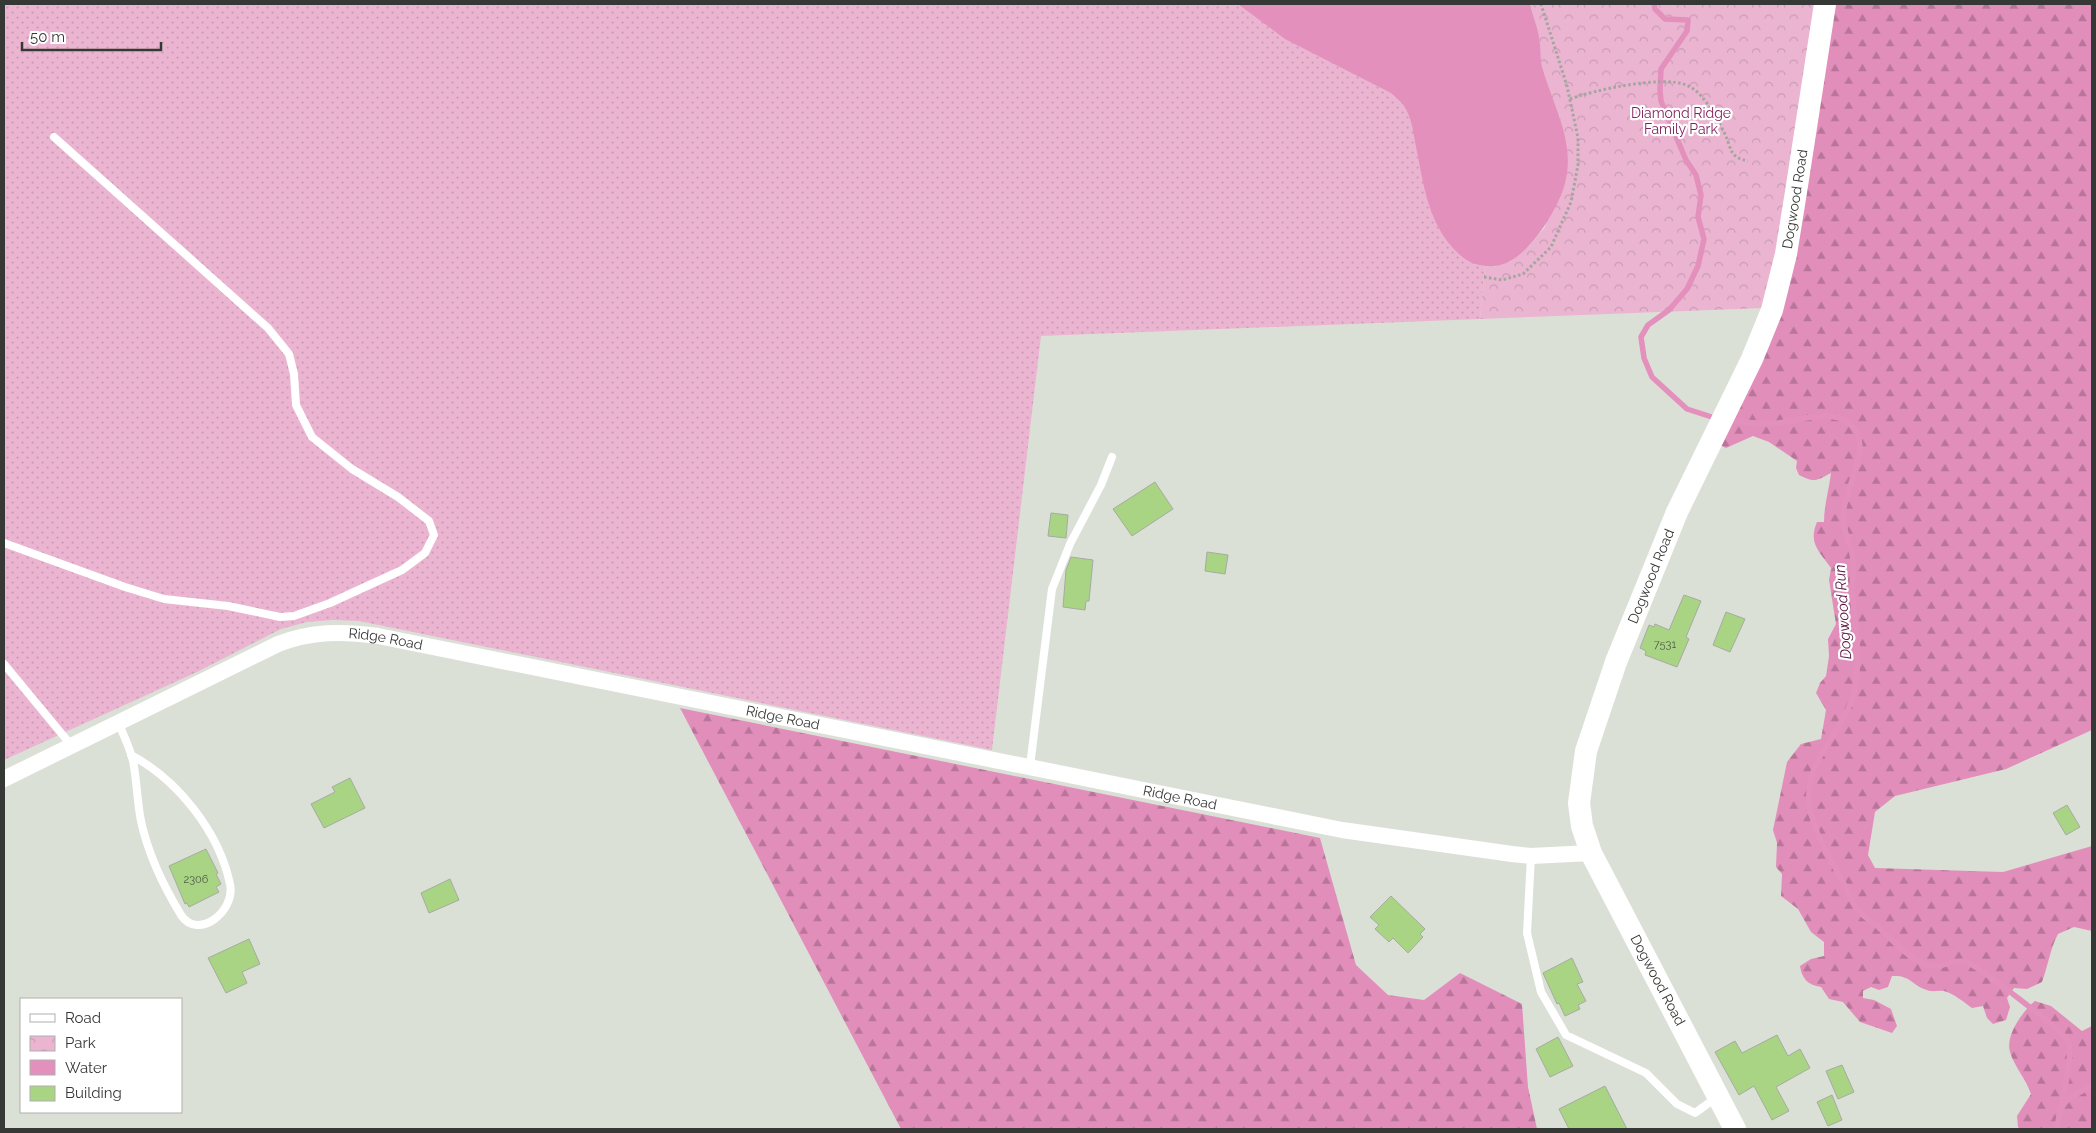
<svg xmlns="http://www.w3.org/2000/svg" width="2096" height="1133" font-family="Raleway,sans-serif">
<defs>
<pattern id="grass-dots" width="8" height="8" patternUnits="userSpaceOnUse" patternTransform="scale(1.25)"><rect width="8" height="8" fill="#ebb5d1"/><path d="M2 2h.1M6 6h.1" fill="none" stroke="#ca9cb4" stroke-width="1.8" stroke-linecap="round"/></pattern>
<pattern id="forest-firs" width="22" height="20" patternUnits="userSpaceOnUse" patternTransform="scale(1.25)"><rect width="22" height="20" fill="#e28ebb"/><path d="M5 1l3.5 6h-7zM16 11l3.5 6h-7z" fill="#b87599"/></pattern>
<pattern id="park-crowns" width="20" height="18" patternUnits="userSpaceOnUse" patternTransform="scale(1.25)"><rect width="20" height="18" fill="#ebb5d1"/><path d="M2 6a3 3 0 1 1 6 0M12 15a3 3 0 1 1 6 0" fill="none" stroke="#ca9cb4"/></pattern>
</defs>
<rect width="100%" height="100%" fill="#dbe0d7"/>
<path fill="url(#grass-dots)" d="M4,4h1526l20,90 10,21 -65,152 -10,-1 -5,53 -439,17 -49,414 -633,-129 -26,-1 -26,2 -26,7 -84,43 -193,88z"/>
<path fill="url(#forest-firs)" d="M1832,4h260v726l-86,39 -111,27 -20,16 -7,43 7,13 128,4 89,-26v85l-18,-4 -16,7c-8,15 -10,32 -16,48l-15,7 -13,-1 -7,10 3,9 -4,13 -13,4 -6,-6 -4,-12 -11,2c-8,-6 -18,-14 -28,-17 -7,-1 -12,2 -20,-2 -14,-6 -14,-14 -32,-13l-4,11 -9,3 -8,-3 -8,4v7l11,2 17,9 6,17 -5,7 -32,-11 -17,-20 -14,-3 -8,-12c-13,-2 -19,-8 -21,-21l11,-7 13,-3v-14l-13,-10 -13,-23 -17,-13 1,-22 -6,-7 1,-24 -4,-13 14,-68 14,-18 20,-5 5,-29 -10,-17 4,-10 6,-7 3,-20 -1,-17 8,-15 -7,-44 2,-12c-12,-17 -23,-25 -14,-46h7c0,-17 5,-32 7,-49 -15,8 -16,10 -32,2l-3,-7 1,-7 -28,-19 -16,-6 -27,12 -6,-3 17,-33z
M680,708l640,130 36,127 32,30 36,5 36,-27 62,31 6,83 9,42h-636z
M2035,1001l16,5 31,25 10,-5v103h-72l-2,-2 -1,-11 14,-22c-5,-15 -17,-28 -21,-42 -5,-17 13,-41 25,-51z"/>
<path fill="url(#park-crowns)" d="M1530,4h286l-34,231 -18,73 -284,11 5,-53 10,1 18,-9 16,-12 16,-19 15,-112 -10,-21 -9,-31 -1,-20z"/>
<path fill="#e490bd" d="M1238,4h292c3,13 9,27 10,40 1,8 0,15 2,23 14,48 41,86 15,137 -12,24 -39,66 -70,62 -16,-1 -24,-7 -35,-19 -26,-30 -29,-68 -37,-105 -2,-12 -4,-26 -11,-36 -3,-5 -9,-9 -13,-13l-106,-54z"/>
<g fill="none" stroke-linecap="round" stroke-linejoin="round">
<path stroke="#e490bd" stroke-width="5.5" d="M1654,4l1,5 10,10 23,1 -1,11 -26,38 -1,21 1,11 25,59 10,15 5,20 -3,22 6,22 -6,27 -11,23 -18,21 -21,15 -7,12 3,21 8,19 35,32 31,10
M1728,420c16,2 32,5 49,3 22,-2 53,-15 73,1 26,20 -8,67 -7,93 0,15 9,29 10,43 1,10 -1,20 -1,30 3,36 11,73 0,109 -10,33 -45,61 -43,98 1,31 19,57 33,83 5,9 9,22 16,30 5,7 13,11 19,16 16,14 31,33 51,39 14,5 24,-7 38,-3 12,4 97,69 102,79 7,16 -9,68 -11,88
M2060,1109l8,-10 24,-14"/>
</g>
<path fill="#a8d484" stroke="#a6aba2" d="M1155,482l18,27 -41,27 -19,-27z
M1051,513l17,2 -2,23 -18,-2z
M1207,552l21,3 -3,19 -20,-3z
M1071,557l22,3 -4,41h-3l-1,9 -22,-3 3,-37z
M1684,595l17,6 -15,36 3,2 -12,28 -32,-12 1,-4 -6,-3 9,-23 5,2 1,-3 14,6z
M1726,612l19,7 -15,33 -17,-7z
M350,778l15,30 -41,20 -13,-24 24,-12 -3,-5z
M2067,805l13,22 -14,8 -13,-22z
M206,849l12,24 -2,1 5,10 -5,3 3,5 -30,15 -2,-4 -2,1 -16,-38z
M450,879l9,21 -30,13 -8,-20z
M1391,896l34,33 -5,5 3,3 -15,16 -15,-15 -4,4 -14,-13 4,-4 -9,-8z
M249,939l11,25 -18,8 5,11 -21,10 -18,-35z
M1572,958l11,24 -6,2 9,17 -8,4 2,4 -15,7 -6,-13 -2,1 -14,-31z
M1777,1035l11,21 12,-7 10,19 -34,19 13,24 -17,9 -18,-34 -15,9 -24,-43 20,-11 7,12z
M1558,1037l15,29 -23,11 -14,-28z
M1842,1065l12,27 -16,7 -12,-28z
M1605,1086l22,43h-58l-10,-20z
M1832,1095l10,25 -14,6 -11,-24z"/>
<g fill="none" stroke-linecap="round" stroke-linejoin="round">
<path stroke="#a2a69f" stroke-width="3" stroke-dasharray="2.5 2.5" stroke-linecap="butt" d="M1570,99c24,-9 93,-24 116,-14 17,6 30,32 38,47 8,16 4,25 24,29
M1484,277l18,3 21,-6 28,-27 20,-45 7,-37v-27l-11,-52 -26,-82"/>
<path stroke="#fff" stroke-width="8" d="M4,543l121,44 39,12 64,7 52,11 14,-1 36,-13 72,-33 23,-17 9,-18 -5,-14 -31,-24 -46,-28 -40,-32 -16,-32 -2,-31 -5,-20 -21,-26 -214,-191
M4,664l67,81
M118,722c5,12 12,26 15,39 4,20 4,40 8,60 7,33 23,66 40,94 17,26 55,-4 49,-31 -11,-52 -52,-104 -99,-129
M1030,766l22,-177 18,-45 31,-59 11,-28
M1531,856l-4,77 14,59 25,43 80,38 31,31 18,9 22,-16"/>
<path stroke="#fff" stroke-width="16" id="s1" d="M4,779l274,-135c34,-13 64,-13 100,-8l964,194 170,24 19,2 60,-3"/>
<path stroke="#fff" stroke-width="22" id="s2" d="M1735,1129l-144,-276 -9,-27 -3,-23 7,-52 30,-89 61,-150 75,-153 20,-49 14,-56 10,-62 29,-188"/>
</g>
<g text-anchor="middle" stroke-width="4.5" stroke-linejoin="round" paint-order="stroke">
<g font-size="11" fill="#525f49">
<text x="1665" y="648">7531</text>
<text x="196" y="883">2306</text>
</g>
<g font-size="14" fill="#82215e" stroke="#fff">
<text x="1681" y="118">Diamond Ridge<tspan x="1681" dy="16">Family Park</tspan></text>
</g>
<g font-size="14" fill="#363835" stroke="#fff">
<text dy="5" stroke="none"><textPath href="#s2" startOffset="1008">Dogwood Road</textPath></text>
<text dy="5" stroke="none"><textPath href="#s2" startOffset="602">Dogwood Road</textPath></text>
<text dy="5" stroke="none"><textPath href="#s1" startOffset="415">Ridge Road</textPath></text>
<text dy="5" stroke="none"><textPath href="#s1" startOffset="820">Ridge Road</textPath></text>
<text dy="5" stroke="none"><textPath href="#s1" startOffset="1225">Ridge Road</textPath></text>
<text transform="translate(1658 980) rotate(62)" y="5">Dogwood Road</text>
</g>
<g font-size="15" font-style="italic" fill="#5c1241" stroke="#fff">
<text transform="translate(1843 612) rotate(-94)" y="5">Dogwood Run</text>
</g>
</g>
<rect width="2096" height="1133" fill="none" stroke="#363835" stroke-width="10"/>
<rect x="20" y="998" width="162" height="115" fill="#ffffff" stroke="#afafae"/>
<rect x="30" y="1014" width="25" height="8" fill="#ffffff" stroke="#afafae"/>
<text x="65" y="1023" font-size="15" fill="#363835">Road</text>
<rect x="30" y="1036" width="25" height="15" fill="url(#park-crowns)" stroke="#afafae"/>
<text x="65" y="1048" font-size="15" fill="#363835">Park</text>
<rect x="30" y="1060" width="25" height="15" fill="#e490bd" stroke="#afafae"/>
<text x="65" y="1073" font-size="15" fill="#363835">Water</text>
<rect x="30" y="1086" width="25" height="15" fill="#a8d484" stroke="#afafae"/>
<text x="65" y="1098" font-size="15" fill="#363835">Building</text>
<path d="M22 42v8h139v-8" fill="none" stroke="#363835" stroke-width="2.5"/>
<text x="30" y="42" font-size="15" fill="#363835" stroke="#ffffff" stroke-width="4" paint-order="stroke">50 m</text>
</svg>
